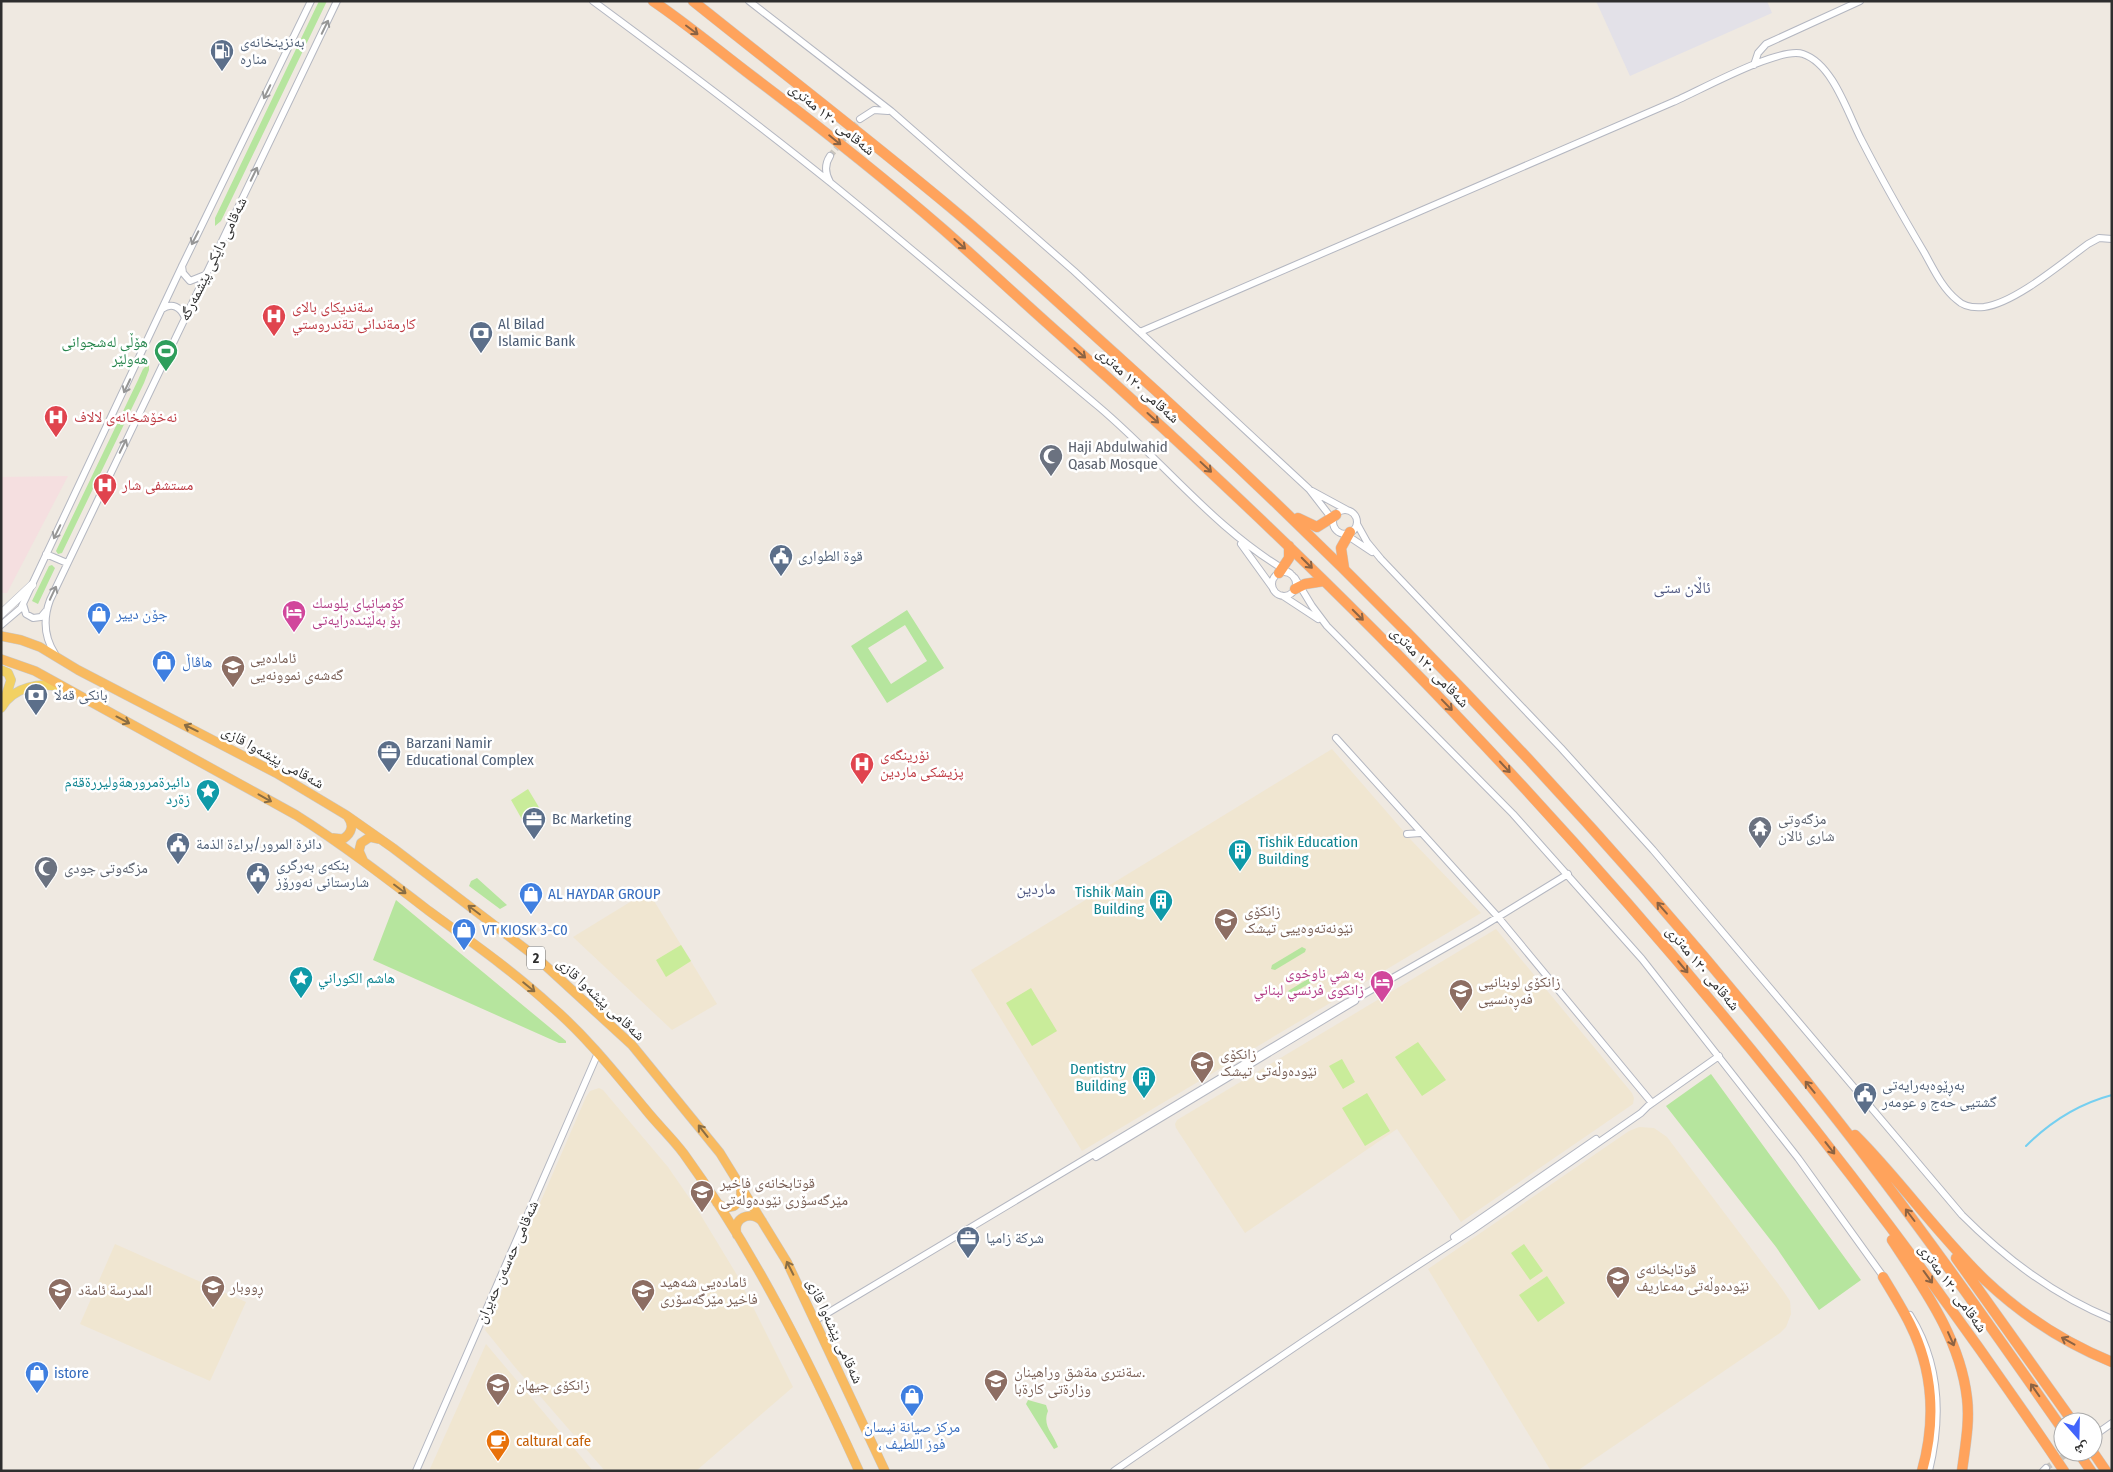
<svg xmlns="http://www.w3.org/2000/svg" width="2113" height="1472" font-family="'Fira Sans Condensed','Noto Naskh Arabic',sans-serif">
<rect width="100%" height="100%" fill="#efe9e1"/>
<path fill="#e3e1e8" d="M1596,1h171l5,12 -142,63z"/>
<path fill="#f0e6d1" d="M1332,749l80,92 69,72 -399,238 -111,-181z
M648,891l69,113 -45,26 -99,-93z
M1496,929l136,164 2,5 -1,6 -172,118 -64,-93 -152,104 -69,-105 -1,-4 2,-4z
M599,1088l4,2 65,77 29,42 40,66 56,112 -97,84h-91l-91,-105 -29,-36 101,-233 4,-6z
M1639,1127l15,1 13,9 115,152 8,12 1,13 -5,13 -6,6 -203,138h-26l-123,-202 201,-138z
M115,1244l131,58 -36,79 -130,-57z
M486,1344l107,127h-164z"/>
<path fill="#f5dfe0" d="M68,476l-61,117h-6v-116z"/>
<path fill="#b6e59e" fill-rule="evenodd" d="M319,1h8l-106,220 -6,5v-8z
M149,363v7l-5,13 -82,170 -4,1 -2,-3 82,-171 5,-11z
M52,565l3,3 -17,36 -6,-3 17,-35z
M907,610l37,58 -57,35 -36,-57zM905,625l22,36 -36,23 -23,-36z
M477,878l30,27 -7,4 -31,-23 2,-5z
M396,900l170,141v2h-7l-186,-83z
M1302,947l4,2 -1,3 -30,18 -4,-1 1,-4z
M1318,973l4,1 -1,3 -30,17h-4l1,-3z
M1711,1074l150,206 -42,30 -43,-63 -110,-141z
M1028,1400l18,5 2,6c-6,15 5,22 10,36l-4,2 -2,-3 -26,-42z"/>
<path fill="#c9ec9a" d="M528,789l18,30 -18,11 -17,-30z
M681,945l10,16 -25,16 -10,-17z
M1031,988l26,43 -25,15 -26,-43z
M1418,1042l28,38 -24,16 -27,-39z
M1342,1059l13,23 -12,7 -14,-23z
M1367,1093l23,38 -25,15 -23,-38z
M1524,1244l19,27 -13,9 -19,-27z
M1547,1276l18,27 -27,19 -19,-27z"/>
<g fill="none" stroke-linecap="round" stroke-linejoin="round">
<path stroke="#75cff0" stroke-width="2" d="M2026,1146c24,-24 52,-42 86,-51"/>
<path stroke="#c8c4bd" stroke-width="6" stroke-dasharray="6 3" stroke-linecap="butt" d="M830,156l30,-37
M2046,1468l24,-16"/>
<g stroke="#b4b7c1" stroke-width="8">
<path id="tertiary" d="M593,1c80,59 160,119 238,182 90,73 178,149 268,224 64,54 117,124 191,166
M749,1l142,110 183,160 235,218 24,31
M1754,65l4,-12 8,-9 94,-43
M860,119l14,-9 14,1
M830,156c-6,9 -5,17 0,26
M182,266l1,7 7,8 15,-6
M162,309c10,-7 19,-2 23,9
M1140,332c177,-78 356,-152 533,-230 26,-11 106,-56 130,-48 30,10 45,60 58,85 20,39 41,76 63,113 9,16 18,36 33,48 7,7 17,8 27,7 31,-4 78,-44 104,-63l11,-6 13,1
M1312,491l35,19
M1333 522a12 12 0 1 1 24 0a12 12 0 1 1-24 0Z
M1357,524l10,18 14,17 180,189 92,102 309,365c43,43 93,81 150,104
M1345,534l27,18
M1241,544l31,43
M46,554l21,9
M1272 584a12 12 0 1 1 24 0a12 12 0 1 1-24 0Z
M1295,578l17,28 15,20 186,188 129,145 156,199 87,121
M1283,596l35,23
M23,604l3,10 7,4 8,-1 5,-6
M1,625l20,-17 161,-342 129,-265
M55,654c-11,-17 -12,-35 -5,-54l287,-599
M1336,738l162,179 154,186
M1407,834l13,-1
M1096,1157l259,-156
M1454,1237l142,-98
M1910,1315c30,48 32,103 19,156
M816,1320l530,-317 13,-6 121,-69 88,-54
M2095,1435l17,-12
M416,1471l182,-418
M1114,1471c118,-81 236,-163 357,-240l170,-118 7,-7 71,-50
M2043,1471l3,-3"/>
</g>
<g stroke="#b4b7c1" stroke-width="9">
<path id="secondary" d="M1,614l31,-29"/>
</g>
<g stroke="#c9c9c9" stroke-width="10">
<path id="primary" d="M1,670l7,3 3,7 -7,22
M1,708c12,-21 40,-27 62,-20"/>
</g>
<g stroke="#c9c9c9" stroke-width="10">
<path id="trunk" d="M1,636l20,4 19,7 38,23 198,103 70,42 47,33 143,109 96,88 88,108 67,109 98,209
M1,659l34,12 261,144c46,29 90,63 133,96 41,30 84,60 122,95 36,31 65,68 95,104 12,15 27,29 38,44 71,98 125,207 175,317
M333,838l10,1c9,-6 11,-14 5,-22
M363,860l-4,-9 2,-8 9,-6 9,2
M717,1203l8,5 9,-2 7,-7v-12
M737,1235c-5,-17 13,-25 25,-14"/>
</g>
<g stroke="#c9c9c9" stroke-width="11">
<path id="motorway" d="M653,1c34,23 66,50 99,75 65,49 130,100 192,154 41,36 81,74 122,110 141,126 278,255 407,393 216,229 415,476 591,738
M693,1c86,69 173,136 257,206 59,49 115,102 172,153 255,230 493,478 705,747 83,105 160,214 236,323
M1298,518l19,9 19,-12
M1344,568l-3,-20 9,-16
M1279,573l10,-15v-12
M1295,589l10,-5 19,-3
M1855,1135c46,46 83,100 130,145 37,35 80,63 127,82
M1892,1240c32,49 68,98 75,158 3,24 -2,49 -5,73
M1956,1258l117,164
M1883,1277c9,15 19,31 27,47 23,46 26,97 12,147
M2078,1452l13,19
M2093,1452l13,19"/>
</g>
<use href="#tertiary" stroke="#fff" stroke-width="6"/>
<use href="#secondary" stroke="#fff" stroke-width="8"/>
<use href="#primary" stroke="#f2d163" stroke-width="9"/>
<use href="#trunk" stroke="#f8ba60" stroke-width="9"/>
<use href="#motorway" stroke="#ffa35c" stroke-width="10"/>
</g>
<defs><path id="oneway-shaft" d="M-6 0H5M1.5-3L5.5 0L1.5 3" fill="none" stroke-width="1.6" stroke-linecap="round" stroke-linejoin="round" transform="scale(1.25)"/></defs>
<g stroke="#969696">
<use href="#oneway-shaft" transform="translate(325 27) rotate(-64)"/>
<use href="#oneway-shaft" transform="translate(267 92) rotate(116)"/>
<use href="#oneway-shaft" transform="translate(254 174) rotate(-64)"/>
<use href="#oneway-shaft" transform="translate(195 238) rotate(117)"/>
<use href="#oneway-shaft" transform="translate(127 386) rotate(115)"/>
<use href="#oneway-shaft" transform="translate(123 446) rotate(-64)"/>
<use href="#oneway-shaft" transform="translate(57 532) rotate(116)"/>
<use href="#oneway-shaft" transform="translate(53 593) rotate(-65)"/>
</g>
<g stroke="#8c6343">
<use href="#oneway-shaft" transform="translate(692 30) rotate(37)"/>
<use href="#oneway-shaft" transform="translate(835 140) rotate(39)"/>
<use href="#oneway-shaft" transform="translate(960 244) rotate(42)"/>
<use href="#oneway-shaft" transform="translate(1080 353) rotate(42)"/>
<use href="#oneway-shaft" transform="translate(1153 418) rotate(42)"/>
<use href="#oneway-shaft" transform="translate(1206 467) rotate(43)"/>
<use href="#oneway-shaft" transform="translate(1307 563) rotate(45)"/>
<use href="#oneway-shaft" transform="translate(1358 615) rotate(45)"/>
<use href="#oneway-shaft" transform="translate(1447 705) rotate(46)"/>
<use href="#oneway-shaft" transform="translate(1505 767) rotate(47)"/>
<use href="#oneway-shaft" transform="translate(1662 908) rotate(-131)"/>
<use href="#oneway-shaft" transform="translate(1683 967) rotate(50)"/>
<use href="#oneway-shaft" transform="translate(1810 1087) rotate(-129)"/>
<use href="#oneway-shaft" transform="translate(1830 1148) rotate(52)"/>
<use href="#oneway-shaft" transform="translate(1910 1215) rotate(-127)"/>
<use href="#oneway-shaft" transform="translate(1928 1277) rotate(54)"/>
<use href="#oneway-shaft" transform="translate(1951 1339) rotate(66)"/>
<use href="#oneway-shaft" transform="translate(2068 1341) rotate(-151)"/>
<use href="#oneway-shaft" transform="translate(2035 1390) rotate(-125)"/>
</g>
<g stroke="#896d44">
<use href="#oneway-shaft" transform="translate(123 720) rotate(28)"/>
<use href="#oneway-shaft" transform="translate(191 728) rotate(-154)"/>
<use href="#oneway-shaft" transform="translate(265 798) rotate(29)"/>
<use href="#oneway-shaft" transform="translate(400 889) rotate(37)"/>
<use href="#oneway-shaft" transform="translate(474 910) rotate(-143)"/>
<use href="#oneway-shaft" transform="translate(529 987) rotate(39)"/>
<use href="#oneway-shaft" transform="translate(703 1131) rotate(-128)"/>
<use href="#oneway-shaft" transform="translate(790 1268) rotate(-117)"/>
</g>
<defs>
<g id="fuel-pin" transform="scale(1.25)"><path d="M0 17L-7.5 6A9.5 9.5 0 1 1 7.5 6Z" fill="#5c6f8a" stroke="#fff"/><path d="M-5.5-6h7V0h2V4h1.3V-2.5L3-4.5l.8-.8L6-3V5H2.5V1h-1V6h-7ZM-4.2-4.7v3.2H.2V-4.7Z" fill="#fff"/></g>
<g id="hospital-pin" transform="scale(1.25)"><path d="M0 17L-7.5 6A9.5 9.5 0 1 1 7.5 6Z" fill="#e0444e" stroke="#fff"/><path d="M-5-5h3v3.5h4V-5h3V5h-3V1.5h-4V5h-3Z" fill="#fff"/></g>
<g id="bank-pin" transform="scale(1.25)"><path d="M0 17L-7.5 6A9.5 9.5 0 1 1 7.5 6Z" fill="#5c6f8a" stroke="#fff"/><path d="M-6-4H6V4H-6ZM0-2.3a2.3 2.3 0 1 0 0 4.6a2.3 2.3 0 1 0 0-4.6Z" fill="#fff"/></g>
<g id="stadium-pin" transform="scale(1.25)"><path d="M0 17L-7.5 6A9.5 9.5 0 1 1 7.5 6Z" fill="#2e9e5b" stroke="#fff"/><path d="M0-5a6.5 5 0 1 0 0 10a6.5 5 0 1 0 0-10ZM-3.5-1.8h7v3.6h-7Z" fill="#fff"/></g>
<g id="mosque-pin" transform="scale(1.25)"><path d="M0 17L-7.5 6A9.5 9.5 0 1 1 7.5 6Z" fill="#6b7280" stroke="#fff"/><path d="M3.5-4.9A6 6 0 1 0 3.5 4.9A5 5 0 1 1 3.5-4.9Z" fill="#fff"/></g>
<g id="civic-pin" transform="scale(1.25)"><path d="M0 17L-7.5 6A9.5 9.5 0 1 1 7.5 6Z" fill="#5c6f8a" stroke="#fff"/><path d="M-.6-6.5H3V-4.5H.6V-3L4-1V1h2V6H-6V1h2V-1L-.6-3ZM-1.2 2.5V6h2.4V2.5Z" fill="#fff"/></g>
<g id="hotel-pin" transform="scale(1.25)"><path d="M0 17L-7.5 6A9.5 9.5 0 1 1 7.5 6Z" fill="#d1479c" stroke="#fff"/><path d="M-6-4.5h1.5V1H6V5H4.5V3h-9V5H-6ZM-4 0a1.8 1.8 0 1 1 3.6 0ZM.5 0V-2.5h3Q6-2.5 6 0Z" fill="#fff"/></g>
<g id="shop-pin" transform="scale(1.25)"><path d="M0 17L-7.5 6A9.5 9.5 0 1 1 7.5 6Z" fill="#3f7fe0" stroke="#fff"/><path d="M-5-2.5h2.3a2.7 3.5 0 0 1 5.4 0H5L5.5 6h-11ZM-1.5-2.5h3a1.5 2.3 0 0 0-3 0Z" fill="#fff"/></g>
<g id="school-pin" transform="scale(1.25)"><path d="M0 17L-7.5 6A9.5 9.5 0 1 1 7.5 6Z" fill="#8d6e63" stroke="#fff"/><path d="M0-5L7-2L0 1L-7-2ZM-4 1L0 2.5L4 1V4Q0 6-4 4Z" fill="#fff"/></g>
<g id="office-pin" transform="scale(1.25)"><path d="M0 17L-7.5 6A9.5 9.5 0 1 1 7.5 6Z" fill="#5c6f8a" stroke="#fff"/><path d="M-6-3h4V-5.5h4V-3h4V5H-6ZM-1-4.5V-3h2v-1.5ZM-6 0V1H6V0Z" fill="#fff"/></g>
<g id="sight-pin" transform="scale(1.25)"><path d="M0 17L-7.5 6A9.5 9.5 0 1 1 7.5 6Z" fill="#0f9aa8" stroke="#fff"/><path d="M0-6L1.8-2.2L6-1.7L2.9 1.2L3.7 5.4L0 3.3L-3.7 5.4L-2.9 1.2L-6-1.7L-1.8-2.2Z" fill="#fff"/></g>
<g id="temple-pin" transform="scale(1.25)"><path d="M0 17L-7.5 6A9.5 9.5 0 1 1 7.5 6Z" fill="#6b7280" stroke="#fff"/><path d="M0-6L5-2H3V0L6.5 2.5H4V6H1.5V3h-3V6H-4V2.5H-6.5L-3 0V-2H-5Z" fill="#fff"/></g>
<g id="building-pin" transform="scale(1.25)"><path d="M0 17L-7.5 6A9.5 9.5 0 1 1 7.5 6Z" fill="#0f9aa8" stroke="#fff"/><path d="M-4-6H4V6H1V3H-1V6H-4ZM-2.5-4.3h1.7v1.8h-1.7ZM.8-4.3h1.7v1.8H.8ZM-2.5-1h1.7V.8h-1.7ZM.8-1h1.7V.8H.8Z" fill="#fff"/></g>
<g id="university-pin" transform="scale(1.25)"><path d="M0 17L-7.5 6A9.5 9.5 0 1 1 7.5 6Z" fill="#8d6e63" stroke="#fff"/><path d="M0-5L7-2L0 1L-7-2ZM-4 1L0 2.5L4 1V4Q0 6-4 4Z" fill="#fff"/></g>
<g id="cafe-pin" transform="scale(1.25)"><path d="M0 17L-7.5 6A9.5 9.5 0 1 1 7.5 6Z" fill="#e8710a" stroke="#fff"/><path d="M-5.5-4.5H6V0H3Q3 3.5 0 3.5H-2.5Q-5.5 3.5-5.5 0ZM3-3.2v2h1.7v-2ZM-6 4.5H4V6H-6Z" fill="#fff"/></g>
</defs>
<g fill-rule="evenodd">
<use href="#fuel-pin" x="222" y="51"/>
<use href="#hospital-pin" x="274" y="316"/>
<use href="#bank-pin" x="481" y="333"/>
<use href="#stadium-pin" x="166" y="351"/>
<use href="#hospital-pin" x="56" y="417"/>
<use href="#mosque-pin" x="1051" y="456"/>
<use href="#hospital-pin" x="105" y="485"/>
<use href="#civic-pin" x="781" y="556"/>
<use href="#hotel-pin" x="294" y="612"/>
<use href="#shop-pin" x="99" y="614"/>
<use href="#shop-pin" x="164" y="662"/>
<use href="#school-pin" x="233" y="667"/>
<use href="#bank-pin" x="36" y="695"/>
<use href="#office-pin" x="389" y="752"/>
<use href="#hospital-pin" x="862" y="764"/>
<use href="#sight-pin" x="208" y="791"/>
<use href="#office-pin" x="534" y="819"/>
<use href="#temple-pin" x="1760" y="828"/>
<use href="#civic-pin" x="178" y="844"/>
<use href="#building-pin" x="1240" y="851"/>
<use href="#mosque-pin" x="46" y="868"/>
<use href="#civic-pin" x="258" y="874"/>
<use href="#shop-pin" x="531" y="894"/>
<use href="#building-pin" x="1161" y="901"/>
<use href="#university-pin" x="1226" y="920"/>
<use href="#shop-pin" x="464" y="930"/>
<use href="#sight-pin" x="301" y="978"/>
<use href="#hotel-pin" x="1382" y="982"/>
<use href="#university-pin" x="1461" y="991"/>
<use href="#university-pin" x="1202" y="1063"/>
<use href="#building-pin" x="1144" y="1078"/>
<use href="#civic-pin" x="1865" y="1094"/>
<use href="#school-pin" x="702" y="1192"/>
<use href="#office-pin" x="968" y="1238"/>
<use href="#school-pin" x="1618" y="1278"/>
<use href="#school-pin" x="213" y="1287"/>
<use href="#school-pin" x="60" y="1290"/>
<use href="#school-pin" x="643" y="1291"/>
<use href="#shop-pin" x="37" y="1373"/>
<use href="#university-pin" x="996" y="1381"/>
<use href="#university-pin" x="498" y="1385"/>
<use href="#shop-pin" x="912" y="1396"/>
<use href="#cafe-pin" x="498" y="1441"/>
</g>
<g text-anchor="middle" stroke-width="5" stroke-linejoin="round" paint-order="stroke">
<rect fill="#fff" stroke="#6d6d6d" stroke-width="1" x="527" y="946.5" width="18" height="23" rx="4"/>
<g font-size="14" font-weight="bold" fill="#2e2e2e">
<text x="536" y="963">2</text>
</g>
<g font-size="15" fill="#4e5e75" stroke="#fff" text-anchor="start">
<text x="240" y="47">بەنزینخانەی<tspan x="240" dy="17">منارە</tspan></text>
<text x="498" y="329">Al Bilad<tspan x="498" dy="17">Islamic Bank</tspan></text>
<text x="798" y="561">قوة الطواری</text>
<text x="54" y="700">بانکی قەڵا</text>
<text x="406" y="748">Barzani Namir<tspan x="406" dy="17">Educational Complex</tspan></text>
<text x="552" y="824">Bc Marketing</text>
<text x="196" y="849">دائرة المرور/براءة الذمة</text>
<text x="276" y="870">بنکەی بەرگری<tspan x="276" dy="17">شارستانی نەورۆز</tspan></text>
<text x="1882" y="1090">بەڕێوەبەرایەتی<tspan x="1882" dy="17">گشتیی حەج و عومەر</tspan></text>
<text x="986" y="1243">شركة زاميا</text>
</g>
<g font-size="15" fill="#2e2e2e" stroke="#fff">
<text transform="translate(832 119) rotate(39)" y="5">شەقامی ١٢٠ مەتری</text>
<text transform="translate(213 259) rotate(-64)" y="5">شەقامی دایکی پێشمەرگە</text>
<text transform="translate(1138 385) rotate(42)" y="5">شەقامی ١٢٠ مەتری</text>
<text transform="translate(1430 667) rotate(46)" y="5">شەقامی ١٢٠ مەتری</text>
<text transform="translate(273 757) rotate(29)" y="5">شەقامی پێشەوا قازی</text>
<text transform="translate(1703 968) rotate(50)" y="5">شەقامی ١٢٠ مەتری</text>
<text transform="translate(601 999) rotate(43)" y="5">شەقامی پێشەوا قازی</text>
<text transform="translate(507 1262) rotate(-66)" y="5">شەقامی حەسەن حەیران</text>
<text transform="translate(1953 1288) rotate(54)" y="5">شەقامی ١٢٠ مەتری</text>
<text transform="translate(835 1331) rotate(65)" y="5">شەقامی پێشەوا قازی</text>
</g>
<g font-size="15" fill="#be3a42" stroke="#fff" text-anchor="start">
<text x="292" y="312">سةنديكاى بالاى<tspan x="292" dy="17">كارمةندانى تةندروستي</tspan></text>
<text x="74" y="422">نەخۆشخانەی لالاف</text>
<text x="122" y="490">مستشفى شار</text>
<text x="880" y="760">نۆرینگەی<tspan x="880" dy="17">پزیشکی ماردین</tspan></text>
</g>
<g font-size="15" fill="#27864d" stroke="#fff" text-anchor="end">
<text x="148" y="347">هۆڵی لەشجوانی<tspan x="148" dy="17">هەولێر</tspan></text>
</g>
<g font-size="15" fill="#5b616d" stroke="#fff" text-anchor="start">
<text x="1068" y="452">Haji Abdulwahid<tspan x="1068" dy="17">Qasab Mosque</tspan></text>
<text x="1778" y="824">مزگەوتی<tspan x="1778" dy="17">شاری ئالان</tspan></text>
<text x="64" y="873">مزگەوتی جودی</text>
</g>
<g font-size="15" fill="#b23c85" stroke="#fff" text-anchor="start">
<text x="312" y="608">کۆمپانیای پلوسك<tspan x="312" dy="17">بۆ بەڵێندەرایەتی</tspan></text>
<text x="1364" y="978" text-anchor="end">به شي ناوخوى<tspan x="1364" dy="17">زانكوى فرنسي لبناني</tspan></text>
</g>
<g font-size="15" fill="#366cbe" stroke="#fff" text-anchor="start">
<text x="116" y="619">جۆن دییر</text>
<text x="182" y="667">هاڤاڵ</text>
<text x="548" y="899">AL HAYDAR GROUP</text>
<text x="482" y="935">VT KIOSK 3-C0</text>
<text x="54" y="1378">istore</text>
<text x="912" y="1432" text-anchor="middle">مركز صيانة نيسان<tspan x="912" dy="17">، فوز اللطيف</tspan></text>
</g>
<g font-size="15" fill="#785e54" stroke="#fff" text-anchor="start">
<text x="250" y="663">ئامادەیی<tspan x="250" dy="17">گەشەی نموونەیی</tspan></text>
<text x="1244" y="916">زانکۆی<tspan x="1244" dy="17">نێونەتەوەییی تیشک</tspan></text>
<text x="1478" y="987">زانکۆی لوبنانیی<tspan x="1478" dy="17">فەڕەنسیی</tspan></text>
<text x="1220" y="1059">زانکۆی<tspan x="1220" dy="17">نێودەوڵەتی تیشک</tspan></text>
<text x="720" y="1188">قوتابخانەی فاخیر<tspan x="720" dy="17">مێرگەسۆری نێودەوڵەتی</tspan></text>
<text x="1636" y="1274">قوتابخانەی<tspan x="1636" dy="17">نێودەوڵەتی مەعاریف</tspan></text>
<text x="660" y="1287">ئامادەیی شەهید<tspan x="660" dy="17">فاخیر مێرگەسۆری</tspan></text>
<text x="230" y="1292">ڕووبار</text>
<text x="78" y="1295">المدرسة ئامةد</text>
<text x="1014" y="1377">سةنترى مةشق وراهينان.<tspan x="1014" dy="17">وزارةتى كارةبا</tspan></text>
<text x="516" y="1390">زانکۆی جیھان</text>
</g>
<g font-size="15" fill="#0d838f" stroke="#fff" text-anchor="end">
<text x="190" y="787">دائيرةمرورهةوليررةقةم<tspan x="190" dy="17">زةرد</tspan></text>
<text x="1258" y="847" text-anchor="start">Tishik Education<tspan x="1258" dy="17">Building</tspan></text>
<text x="1144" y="897">Tishik Main<tspan x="1144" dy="17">Building</tspan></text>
<text x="318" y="983" text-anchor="start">هاشم الكوراني</text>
<text x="1126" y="1074">Dentistry<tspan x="1126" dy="17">Building</tspan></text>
</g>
<g font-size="15" fill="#c56008" stroke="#fff" text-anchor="start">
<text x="516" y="1446">caltural cafe</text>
</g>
<g font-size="16" fill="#4d5680" stroke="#fff">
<text x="1682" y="593">ئاڵان ستی</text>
<text x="1036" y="894">ماردین</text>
</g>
</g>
<rect width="2113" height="1472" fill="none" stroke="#2e2e2e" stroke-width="5"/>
<g transform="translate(2078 1437) rotate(160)"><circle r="24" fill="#ffffff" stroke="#ababab"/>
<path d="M0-4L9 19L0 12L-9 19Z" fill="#4264fb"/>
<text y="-8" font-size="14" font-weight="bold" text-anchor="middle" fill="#2e2e2e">ش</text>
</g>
</svg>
